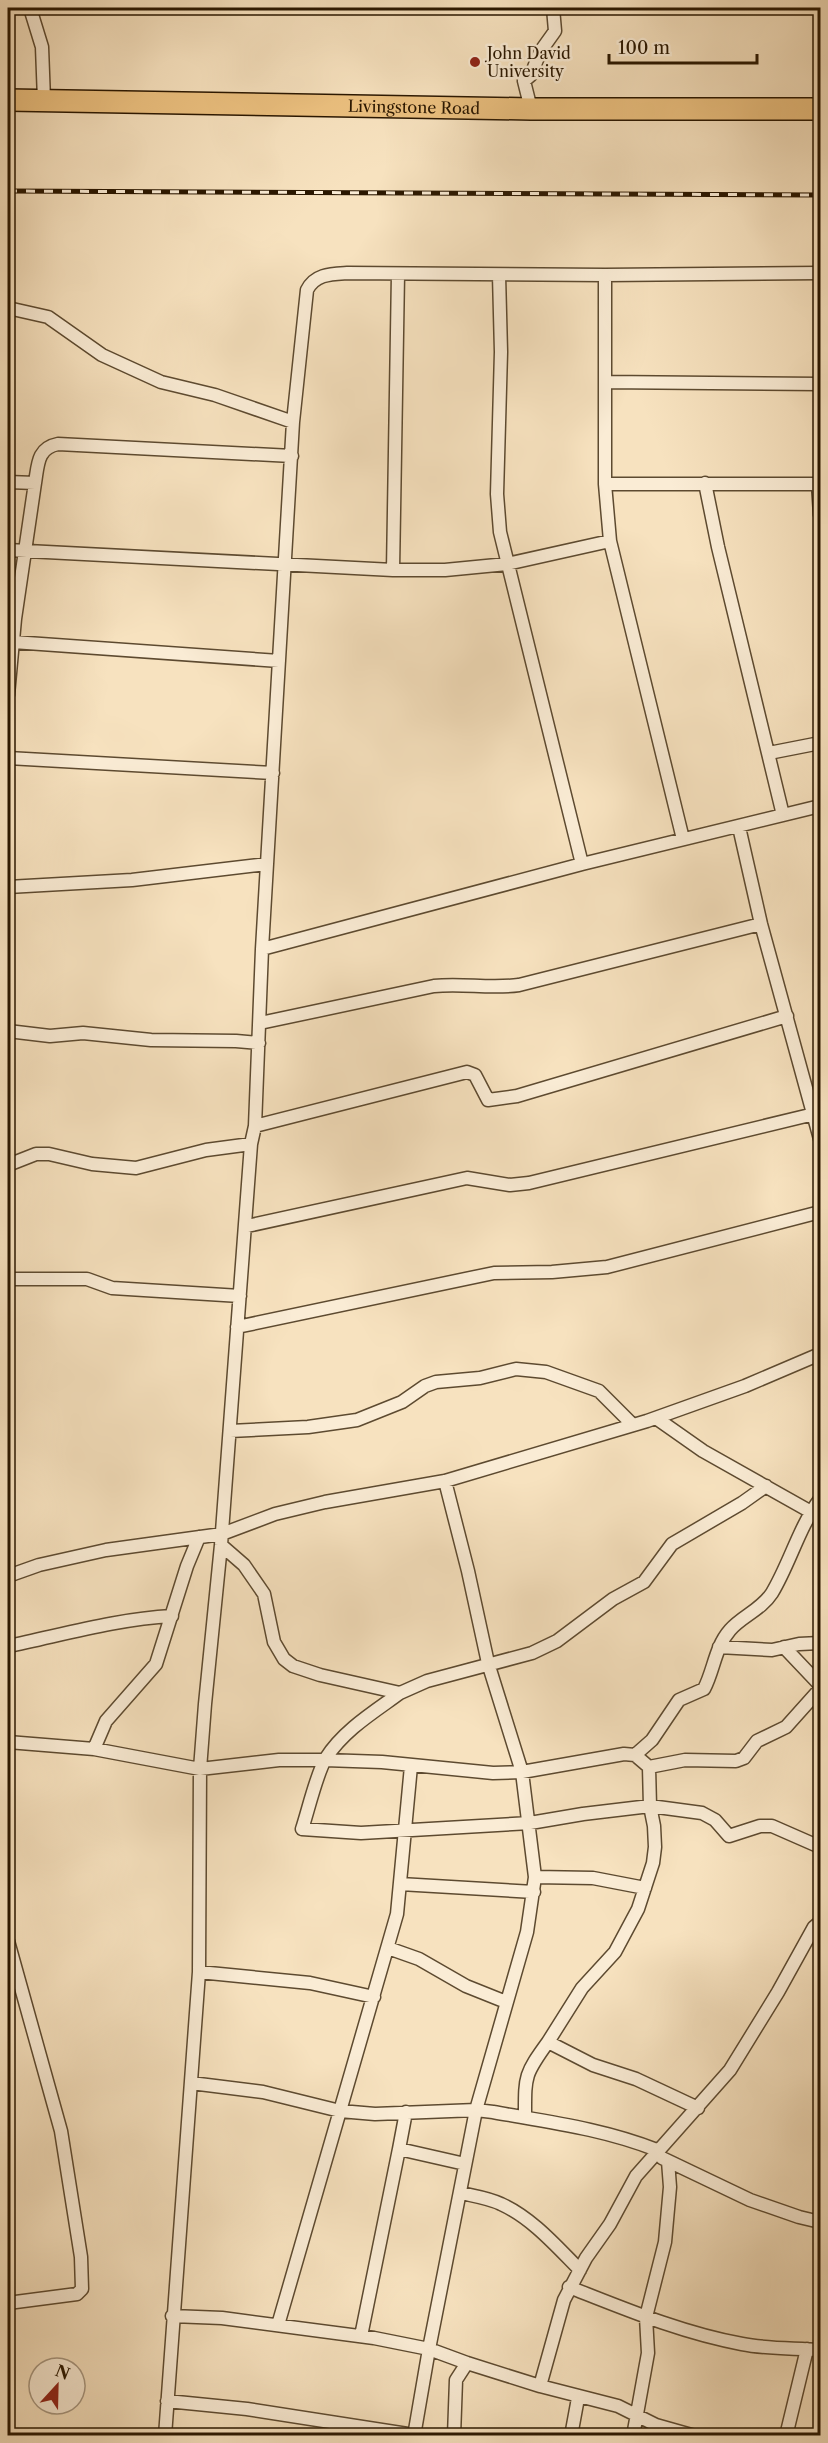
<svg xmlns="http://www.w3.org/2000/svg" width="828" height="2443" font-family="'Libre Caslon Text',serif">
<rect width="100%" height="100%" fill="#f7e2bf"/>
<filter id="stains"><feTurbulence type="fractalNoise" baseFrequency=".00333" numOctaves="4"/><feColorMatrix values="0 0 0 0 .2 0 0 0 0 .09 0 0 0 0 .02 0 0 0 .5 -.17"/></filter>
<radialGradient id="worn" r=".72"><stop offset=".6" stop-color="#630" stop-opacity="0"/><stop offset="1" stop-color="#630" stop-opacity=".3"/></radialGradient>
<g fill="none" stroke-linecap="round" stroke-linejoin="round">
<g stroke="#5d4a30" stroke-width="15">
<path id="street" d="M30,8l12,39 2,53
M531,109l-7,-28 7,-6 9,-23 15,-21 -2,-23
M499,275l2,77 -4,142 3,38 82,332 238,-58
M605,275v209l5,57 73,298
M8,308l40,9 54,38 59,27 54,13 78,27
M605,382l215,2
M8,482l27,1c3,-18 2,-35 23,-39l234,12
M705,483l13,64 65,268
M605,484h215
M818,484l2,31
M8,550l385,20h52l62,-6 103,-23
M393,570l5,-296
M13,642l266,19
M8,695l7,-76 20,-136
M769,753l51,-10
M8,758l265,15
M739,827l22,97 59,215
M8,887l124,-7 135,-16
M262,949l320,-85
M260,1023l174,-37c29,-3 56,3 85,-1l242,-61
M8,1031l42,5 33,-3 68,7 85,1 23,2
M255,1126l212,-54 8,3 13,25 29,-4 270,-80
M8,1165l28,-11h13l43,10 44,4 70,-18 45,-6
M247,1226l220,-48 43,7 19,-2 285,-69
M8,1279h79l25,9 128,8
M237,1327l257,-54 58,-1 55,-5 213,-55
M656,1418l47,33 117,66
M230,1431l78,-4 49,-7 45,-18 23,-16 11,-4 44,-4 36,-9 30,3 53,19 34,34
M445,1481l23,90 20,92 34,109 13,105 -8,55 -51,178 -47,239 38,14 73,23 24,-86 22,-42 24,-34 26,-48 94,-106 48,-78 36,-65 6,-5
M221,1545l23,20 20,29 10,48 10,17 9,7 27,9 80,18 27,-12 105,-28 25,-12 56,-42 31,-17 28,-38 70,-41 24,-17
M8,1576l31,-11 67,-15 116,-16 53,-20 50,-12 120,-21 202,-60 98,-35 75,-32
M8,1646c54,-11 108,-27 164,-30
M719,1647l53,3 27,-6 21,-1
M784,1647l36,38
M400,1693c-26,19 -56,37 -74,65 -9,14 -18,53 -24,71l59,4 169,-10 53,-9 67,-8 52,7 13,7 14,16 31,-10h12l48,21
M8,1742l86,7 106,20 79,-9h46l57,2 111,11 29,-1 102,-18 11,1 14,12 1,39 4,20 1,21 -2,16 -15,46 -23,43 -33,36 -34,54 45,23 43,14 62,29
M94,1749l12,-28 50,-57 31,-98 12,-29
M635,1755l17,-15 27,-40 25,-11c10,-19 11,-42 26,-59 12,-14 31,-20 42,-37 18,-30 27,-66 48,-94
M649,1767l36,-7 51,1 8,-3 13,-17 29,-14 34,-38
M535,1877l58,1 52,10
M400,1884l134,8
M8,1941l53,190 20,126 1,32 -5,5 -69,9
M388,1948l31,11 47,27 40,16
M199,1972l111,11 64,14
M191,2083l72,9 77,19 35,3 101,-4 17,2c56,10 111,17 164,38
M525,2117c0,-41 -1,-42 23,-75
M399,2149l7,-37
M662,2158l88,42 49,17 21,5
M461,2193c13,3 28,5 40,11 31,14 55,42 79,66
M569,2287c56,22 113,46 173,57 25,5 53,4 78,6
M172,2316l50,2 152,20 55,11 -15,87
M278,2325l119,-411 14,-148
M361,2336l38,-187 66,15
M540,2386l78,20 38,19 39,11
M167,2401l80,8 167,26
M165,2436l34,-464 1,-203 5,-65 16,-159 30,-401 4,-18 7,-177 31,-527 14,-132c8,-16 24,-16 40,-17l258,2 215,-2
M454,2436l2,-56 11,-17
M571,2436l7,-38
M633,2436l15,-83 -2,-36 19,-75 5,-55 -2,-26
M786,2436l21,-87"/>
</g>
<g stroke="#2a1700" stroke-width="24">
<g id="highway">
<path id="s1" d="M8,100l523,9h289"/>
</g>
</g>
<use href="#street" stroke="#faecd5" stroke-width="12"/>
<use href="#highway" stroke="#ecc180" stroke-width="21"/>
<g stroke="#2a1700" stroke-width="5">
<path id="rail" d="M8,191l812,4"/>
</g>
<use href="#rail" stroke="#faecd5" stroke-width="3" stroke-dasharray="9" stroke-linecap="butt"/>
</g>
<circle fill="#8f2418" stroke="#faecd5" stroke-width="2" cx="475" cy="62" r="6"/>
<g text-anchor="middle" stroke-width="5" stroke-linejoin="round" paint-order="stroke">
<g font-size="16" fill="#2a1700" stroke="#faecd5" text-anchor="start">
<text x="487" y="59">John David<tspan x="487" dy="18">University</tspan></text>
</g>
<g font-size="16" fill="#2a1700" stroke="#faecd5">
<text dy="6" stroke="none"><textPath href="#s1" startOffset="406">Livingstone Road</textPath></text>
</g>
</g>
<rect width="828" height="2443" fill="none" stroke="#f7e2bf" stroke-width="30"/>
<rect x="9" y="9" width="810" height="2425" fill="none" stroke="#2a1700" stroke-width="3"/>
<rect x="15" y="15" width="798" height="2413" fill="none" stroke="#2a1700" stroke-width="1.5"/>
<g transform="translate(57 2386) rotate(22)"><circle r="28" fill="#faecd5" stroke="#a79780" stroke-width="1.5"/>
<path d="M0-4.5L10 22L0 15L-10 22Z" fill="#8f2418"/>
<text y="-9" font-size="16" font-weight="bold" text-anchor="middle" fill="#2a1700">N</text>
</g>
<path d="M609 54v9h148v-9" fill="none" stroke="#2a1700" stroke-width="3"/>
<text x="618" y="54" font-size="18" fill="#2a1700" stroke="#faecd5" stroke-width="4.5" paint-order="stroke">100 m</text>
<rect width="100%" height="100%" filter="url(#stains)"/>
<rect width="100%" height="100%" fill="url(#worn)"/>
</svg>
